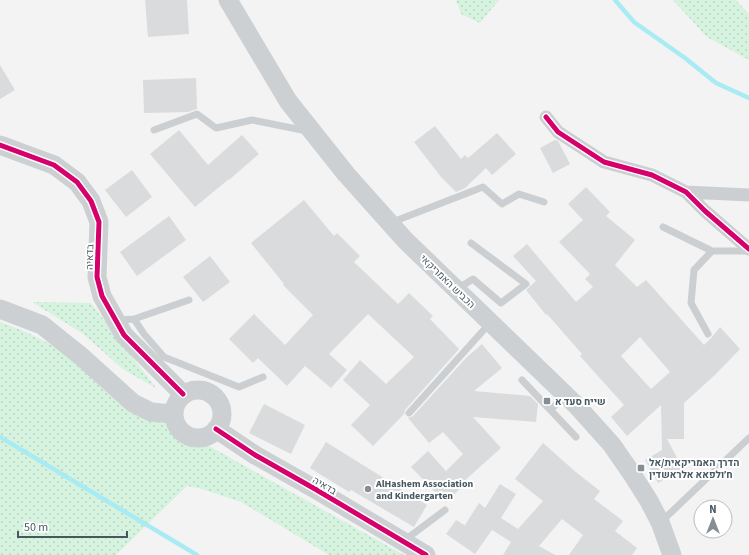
<svg xmlns="http://www.w3.org/2000/svg" width="749" height="555" font-family="'Source Sans 3',Heebo,sans-serif">
<defs>
<pattern id="grass-dots" width="8" height="8" patternUnits="userSpaceOnUse"><rect width="8" height="8" fill="#d6f3df"/><path d="M2 2h.1M6 6h.1" fill="none" stroke="#b9d2c2" stroke-width="1.8" stroke-linecap="round"/></pattern>
</defs>
<rect width="100%" height="100%" fill="#f3f3f3"/>
<path fill="url(#grass-dots)" d="M456,0h43l-19,23 -19,-9z
M673,0h63l13,14v46l-42,-23z
M32,302l59,1 65,85 -32,-18 -42,-37z
M0,322l24,9 34,17 126,84 220,123h-75l-88,-53 -39,-13 -15,-3 -71,69h-116z"/>
<g fill="none" stroke-linecap="round" stroke-linejoin="round">
<path stroke="#a9ebf3" stroke-width="4.5" d="M615,0l19,22 51,36 31,25 33,15
M0,437l197,118"/>
</g>
<path fill="#d9dbdc" fill-rule="evenodd" d="M145,0h42l2,34 -41,3z
M0,65l15,25 -15,9z
M196,78l1,31 -9,3 -44,1 -1,-33z
M435,126l26,33 4,-4 3,3 29,-25 19,21 -24,21 -6,-7 -21,20 -9,4 -15,-15 -27,-35z
M179,130l29,35 34,-30 17,19 -30,26v-1l-34,28 -45,-53z
M555,140l3,1 12,23 -17,9 -13,-25z
M132,170l20,27 -26,20 -21,-27z
M586,187l24,25 -4,4 29,24 -20,25 22,22 9,-7 58,65 8,-8 8,-10 20,22 -24,25 -32,29v36h-17l16,30 -25,14 -13,-23 17,-10 -1,-45 -34,31 -16,-19 13,-12 -44,-49 2,-2 -35,-40 -1,1 -20,-25 10,-9 -23,-25 14,-12 49,58 17,-15 -8,-8 5,-5 -31,-32 24,-22 -15,-16zM640,337l30,35 -19,17 -30,-33z
M304,200l30,36 3,-3 23,23 -6,6 44,42 11,-11 24,23 -3,3 29,30 -54,61 -1,4 -31,32 -22,-21 19,-20 -27,-25 17,-20 26,24 28,-27 -46,-43 -39,40 18,16 -16,18 -26,-22 -18,20 -29,-28 -5,5 -24,-24 25,-25 31,31 28,-30 -30,-30 1,-1 -33,-41z
M169,216l17,24 -49,36 -17,-24z
M210,256l20,26 -27,20 -20,-25z
M482,344l20,24 -28,23 56,5 8,8 -2,18 -63,-5 28,31 -38,34 2,2 -19,18 -11,-11v1l-24,-25 17,-16 18,20 17,-17 -20,-22 -14,11 -21,-25 5,-2 54,-59z
M264,404l41,21 -14,29 -42,-21z
M326,442l101,63 -13,22 -63,-37 -2,2 -39,-24z
M543,443l34,30 23,18 -6,8 29,22 -8,10 22,17 -5,7h-63l14,-20 -21,-16 -23,27 16,9h-52l8,-13 -19,-12 -17,24 -29,-20 10,-14 10,6 -1,-1 14,-22 6,5 15,-24 16,10 -15,24 17,11 25,-28 -28,-22z"/>
<g fill="none" stroke-linecap="round" stroke-linejoin="round">
<path stroke="#cccfd2" stroke-width="7" d="M154,130l43,-16 19,14 36,-8 55,11
M390,223l93,-36 19,17 17,-10 25,8
M663,227l49,24
M457,289l16,-10 28,24 25,-19 -55,-41
M134,319l55,-19
M118,320l16,-1 10,15 20,23 75,30 24,-10
M708,334l-17,-31 3,-33 18,-19h37
M522,380l54,57
M551,410l13,-15
M409,413l81,-90
M661,522l88,-84
M405,540l40,-30"/>
<path stroke="#cccfd2" stroke-width="13" d="M546,117l12,15 46,30 48,13 34,17 19,19 44,38
M686,192l63,3"/>
<path stroke="#cdd0d3" stroke-width="19" d="M228,0l60,101 58,73 59,66 172,166 35,39 20,29 17,27 11,21 12,33
M0,145l54,20 23,17 14,19 8,21 -2,55 5,19 22,39 59,59
M0,309l42,16 40,32 51,46 18,9 22,2
M174 414a24 24 0 1 1 48 0a24 24 0 1 1-48 0Z
M216,429l39,26 60,34 111,66"/>
<g stroke="#fff" stroke-width="8">
<path id="cycleway" d="M546,117l12,15 46,30 48,13 34,17 19,19 44,38
M0,145l54,20 23,17 14,19 8,21 -2,55 5,19 22,39 59,59
M216,429l39,26 60,34 111,66"/>
</g>
<use href="#cycleway" stroke="#d6006c" stroke-width="5"/>
</g>
<g fill="#848e94" stroke="#fff" stroke-width="1.5">
<rect x="543" y="397" width="8" height="8" rx="2"/>
<rect x="637" y="464" width="8" height="8" rx="2"/>
<circle cx="368" cy="489" r="4"/>
</g>
<g text-anchor="middle" stroke-width="4" stroke-linejoin="round" paint-order="stroke">
<g font-size="10" fill="#485861" stroke="#fff">
<text transform="translate(89 257) rotate(-89)" y="4">בדאיה</text>
<text transform="translate(448 281) rotate(44)" y="4">הכביש האמריקאי</text>
<text transform="translate(325 485) rotate(30)" y="4">בדאיה</text>
</g>
<g font-size="10" font-weight="bold" fill="#485861" stroke="#fff" text-anchor="start">
<text x="555" y="405">שייח סעד א</text>
<text x="649" y="466">הדרך האמריקאית/אל<tspan x="649" dy="12">ח׳ולפאא אלראשדין</tspan></text>
<text x="376" y="487">AlHashem Association<tspan x="376" dy="12">and Kindergarten</tspan></text>
</g>
</g>
<g transform="translate(713 519)"><circle r="19" fill="#ffffff" stroke="#b6bcc0"/>
<path d="M0-3L7 15L0 10L-7 15Z" fill="#848e94"/>
<text y="-6" font-size="11" font-weight="bold" text-anchor="middle" fill="#485861">N</text>
</g>
<path d="M18 531v6h109v-6" fill="none" stroke="#485861" stroke-width="2"/>
<text x="24" y="531" font-size="12" fill="#485861" stroke="#ffffff" stroke-width="3" paint-order="stroke">50 m</text>
</svg>
